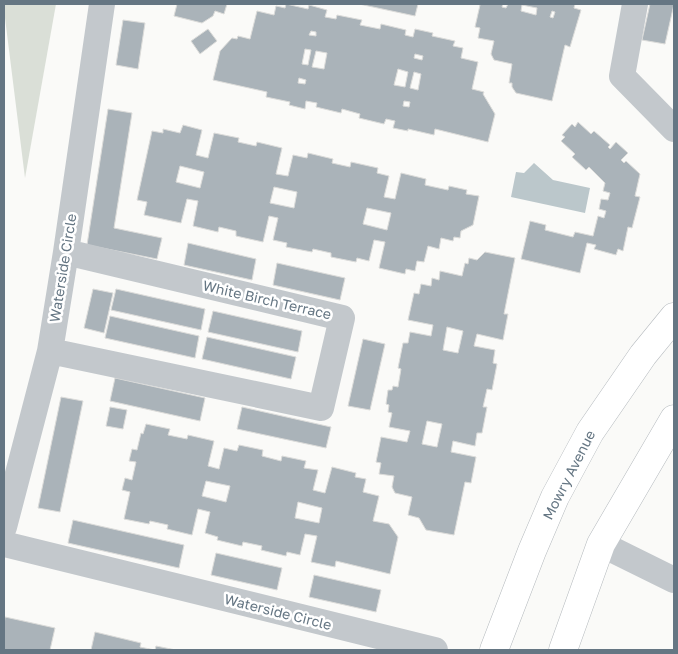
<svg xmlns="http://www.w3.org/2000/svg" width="678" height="654" font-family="'Golos Text',sans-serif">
<rect width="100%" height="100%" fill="#fafaf8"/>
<path fill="#dadfd7" d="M4,4h52l-31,174 -21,-168z"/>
<path fill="#bbc7cb" d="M534,163l19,17 37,8 -5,25 -74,-16 5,-25 8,1z"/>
<path fill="#aab3b9" stroke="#dcdcda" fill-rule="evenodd" d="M177,4h50l-3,10 -9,-3 -2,5 -11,7 -28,-7z
M286,4l22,5 1,-4 18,5 -2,7 11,2 1,-4 25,5 -2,5 20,4 1,-5 25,6 -1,5 8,2 2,-8 18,4 -1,3 23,5 -2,5 10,2 -2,10 17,4 -6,27 12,3 -1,2 12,20 -7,28 -53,-13 -1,6 -26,-6v2l-15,-3 2,-7 -9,-2 -2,5 -25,-6 1,-4 -18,-5 -1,4 -25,-6 1,-4 -11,-2 -1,8 -16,-4 1,-3 -24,-5 1,-5 -54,-12 7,-29 12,-13 5,1 1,-3 12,3 7,-28 17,4 2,-9 9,2zM311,31l5,1v4l-7,-1zM305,49l6,1 -3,15 -6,-1zM316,51l11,2 -3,16 -12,-2zM415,54l8,2 -1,4 -8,-2zM398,69l10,3 -3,15 -11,-2zM414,72l7,2 -3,16 -8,-2zM299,78l7,2 -1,4 -7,-1zM404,101l6,1 -1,5 -6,-1z
M359,4h59l-3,12z
M477,4h26l-1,3 4,1 2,-4h67l-1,4 7,2 -11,37 -5,-2 -13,56 -36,-8 -4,-6v-4h-3l3,-19 -18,-4 -3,-6 3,-13 -16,-3 2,-10 -5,-1 5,-22zM522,5l15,3 -1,7 -15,-4zM552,11l3,1 -2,6 -3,-1z
M650,4h24l-9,40 -23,-4z
M123,20l22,3 -7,46 -22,-4z
M208,29l9,12 -17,13 -9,-13z
M108,109l24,4 -18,115 48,10 -5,21 -70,-14z
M578,122l13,12 3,-3 16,14 -2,2 2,2 6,-7 12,11 -7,7 3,3 2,-2 14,13 -5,22 5,1 -8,31 -4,-1 -5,24 -5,-2 -2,6 -22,-6 2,-4 -9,-2 -7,30 -59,-14 9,-38 16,4 -1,5 28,7 2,-5 18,4 5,-20 6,2 2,-7 -7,-2 2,-10 7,1 2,-7 -7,-2 2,-8 -16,-16 -3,3 -14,-13 3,-3 -14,-13 4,-4 -3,-2 10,-11 3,3z
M183,125l19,5 -6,25 12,3 6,-25 25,5 -1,4 18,4 1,-4 25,6 -6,26 12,2 5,-21 14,3 1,-5 25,6 -1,4 18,4 1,-5 27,6 -1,5 12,3 -5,21 11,2 6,-26 25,6 -1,6 23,5 1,-4 18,4 -1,4 13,2 -6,29 -12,6 -1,7 -6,-1 -1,4 -12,-3 -2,11 -11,-3 -4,16 -7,-1 -2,10 -9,-2 -1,5 -26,-6 6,-26 -11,-2 -5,21 -12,-3 -1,4 -25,-5v-4l-18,-4 -1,3 -26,-5 1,-4 -14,-3 5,-22 -9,-2 -6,26 -27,-6v-5l-17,-4 -1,5 -25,-6 5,-25 -11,-2 -6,24 -37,-8 3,-13 -10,-2 15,-69 11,2v-4l17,4zM180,166l24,6 -4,16 -24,-6zM274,187l23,5 -3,16 -24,-5zM367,208l24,5 -4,17 -24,-6z
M188,243l68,16 -4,21 -68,-15z
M485,252l30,6 -11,56h4l-5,26 -26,-6 -3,12 21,4 -2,13 4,1 -5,26 -5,-1 -4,18h4l-5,26h-5l-2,13 -22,-5 -2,11 25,5 -5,26 -6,-1 -11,53 -28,-5 -7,-12 -11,-3 4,-18 -17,-4 -3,-6 2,-11 -15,-2 2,-11 -5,-1 5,-25 26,5 3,-11 -21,-4 3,-14 -4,-1 1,-7 -3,-1 2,-14h4l1,-4 5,1 3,-18 -3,-1 5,-25h5l2,-11 21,4 2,-11 -25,-5 6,-27 5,1 2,-10 10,2 1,-8 7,2 1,-9 22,5 3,-13 3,1 1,-6 8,2zM447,327l16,4 -5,22 -15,-3zM427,421l15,3 -5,23 -15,-3z
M277,263l68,15 -5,22 -67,-15z
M93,289l20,4 -9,40 -20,-5z
M116,289l89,20 -4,21 -90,-20z
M213,311l89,20 -4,21 -90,-20z
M110,316l89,20 -4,22 -90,-20z
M207,337l89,20 -5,22 -89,-20z
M363,339l22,5 -15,66 -22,-4z
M115,378l90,20 -5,23 -90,-20z
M61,397l22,4 -23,111 -22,-4z
M110,407l17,3 -4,19 -17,-3z
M242,407l89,20 -5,21 -89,-19z
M146,424l24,5 -2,6 19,4 1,-4 26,6 -6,25 11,3 5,-21 13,3 2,-6 24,5 -1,6 19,5 1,-5 24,5 -2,7 14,2 -5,20 12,3 7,-26 24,6 -1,4 11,2 -3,13 16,4 -6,25 16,3 9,13 -8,37 -54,-13 -1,6 -24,-5 6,-26 -12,-2 -5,21 -13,-3 -1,4 -25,-6 1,-4 -19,-4 -1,4 -25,-6 1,-3 -13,-4 5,-21 -12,-3 -6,26 -25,-6 1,-4 -18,-4 -1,3 -25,-5 6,-27 -8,-2 3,-12 7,2 4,-18 -7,-1 3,-12 5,1 4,-17 2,1zM206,481l24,5 -4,16 -24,-6zM298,502l24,6 -3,15 -24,-5z
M73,520l111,25 -5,23 -111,-25z
M216,553l66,15 -5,22 -66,-15z
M314,575l67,15 -5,22 -67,-15z
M5,617l50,11 -5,22h-46v-25z
M95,632l46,11 -1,4 15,3h-64z
M156,646l20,4h-21z"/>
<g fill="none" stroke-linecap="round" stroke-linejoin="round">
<g stroke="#b5babe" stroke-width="29">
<path id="primary" d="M494,650l38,-99 23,-54 35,-65 53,-77 31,-38
M563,650l38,-106 73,-125"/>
</g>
<path stroke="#c3c8cc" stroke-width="26" d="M635,4l-13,72 52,53
M50,351l271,57 21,-90 -276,-66
M4,527l46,-176 16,-99 36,-248
M4,544l431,106
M601,544l73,36"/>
<use href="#primary" stroke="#fff" stroke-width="28"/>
</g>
<g text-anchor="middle" stroke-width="5" stroke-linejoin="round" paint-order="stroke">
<g font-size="14" fill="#657683" stroke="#fff">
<text transform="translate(63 268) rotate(-81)" y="5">Waterside Circle</text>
<text transform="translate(267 300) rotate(13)" y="5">White Birch Terrace</text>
<text transform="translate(569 475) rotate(-63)" y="5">Mowry Avenue</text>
<text transform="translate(278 612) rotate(14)" y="5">Waterside Circle</text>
</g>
</g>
<rect width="678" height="654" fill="none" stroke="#657683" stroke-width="10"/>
</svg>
